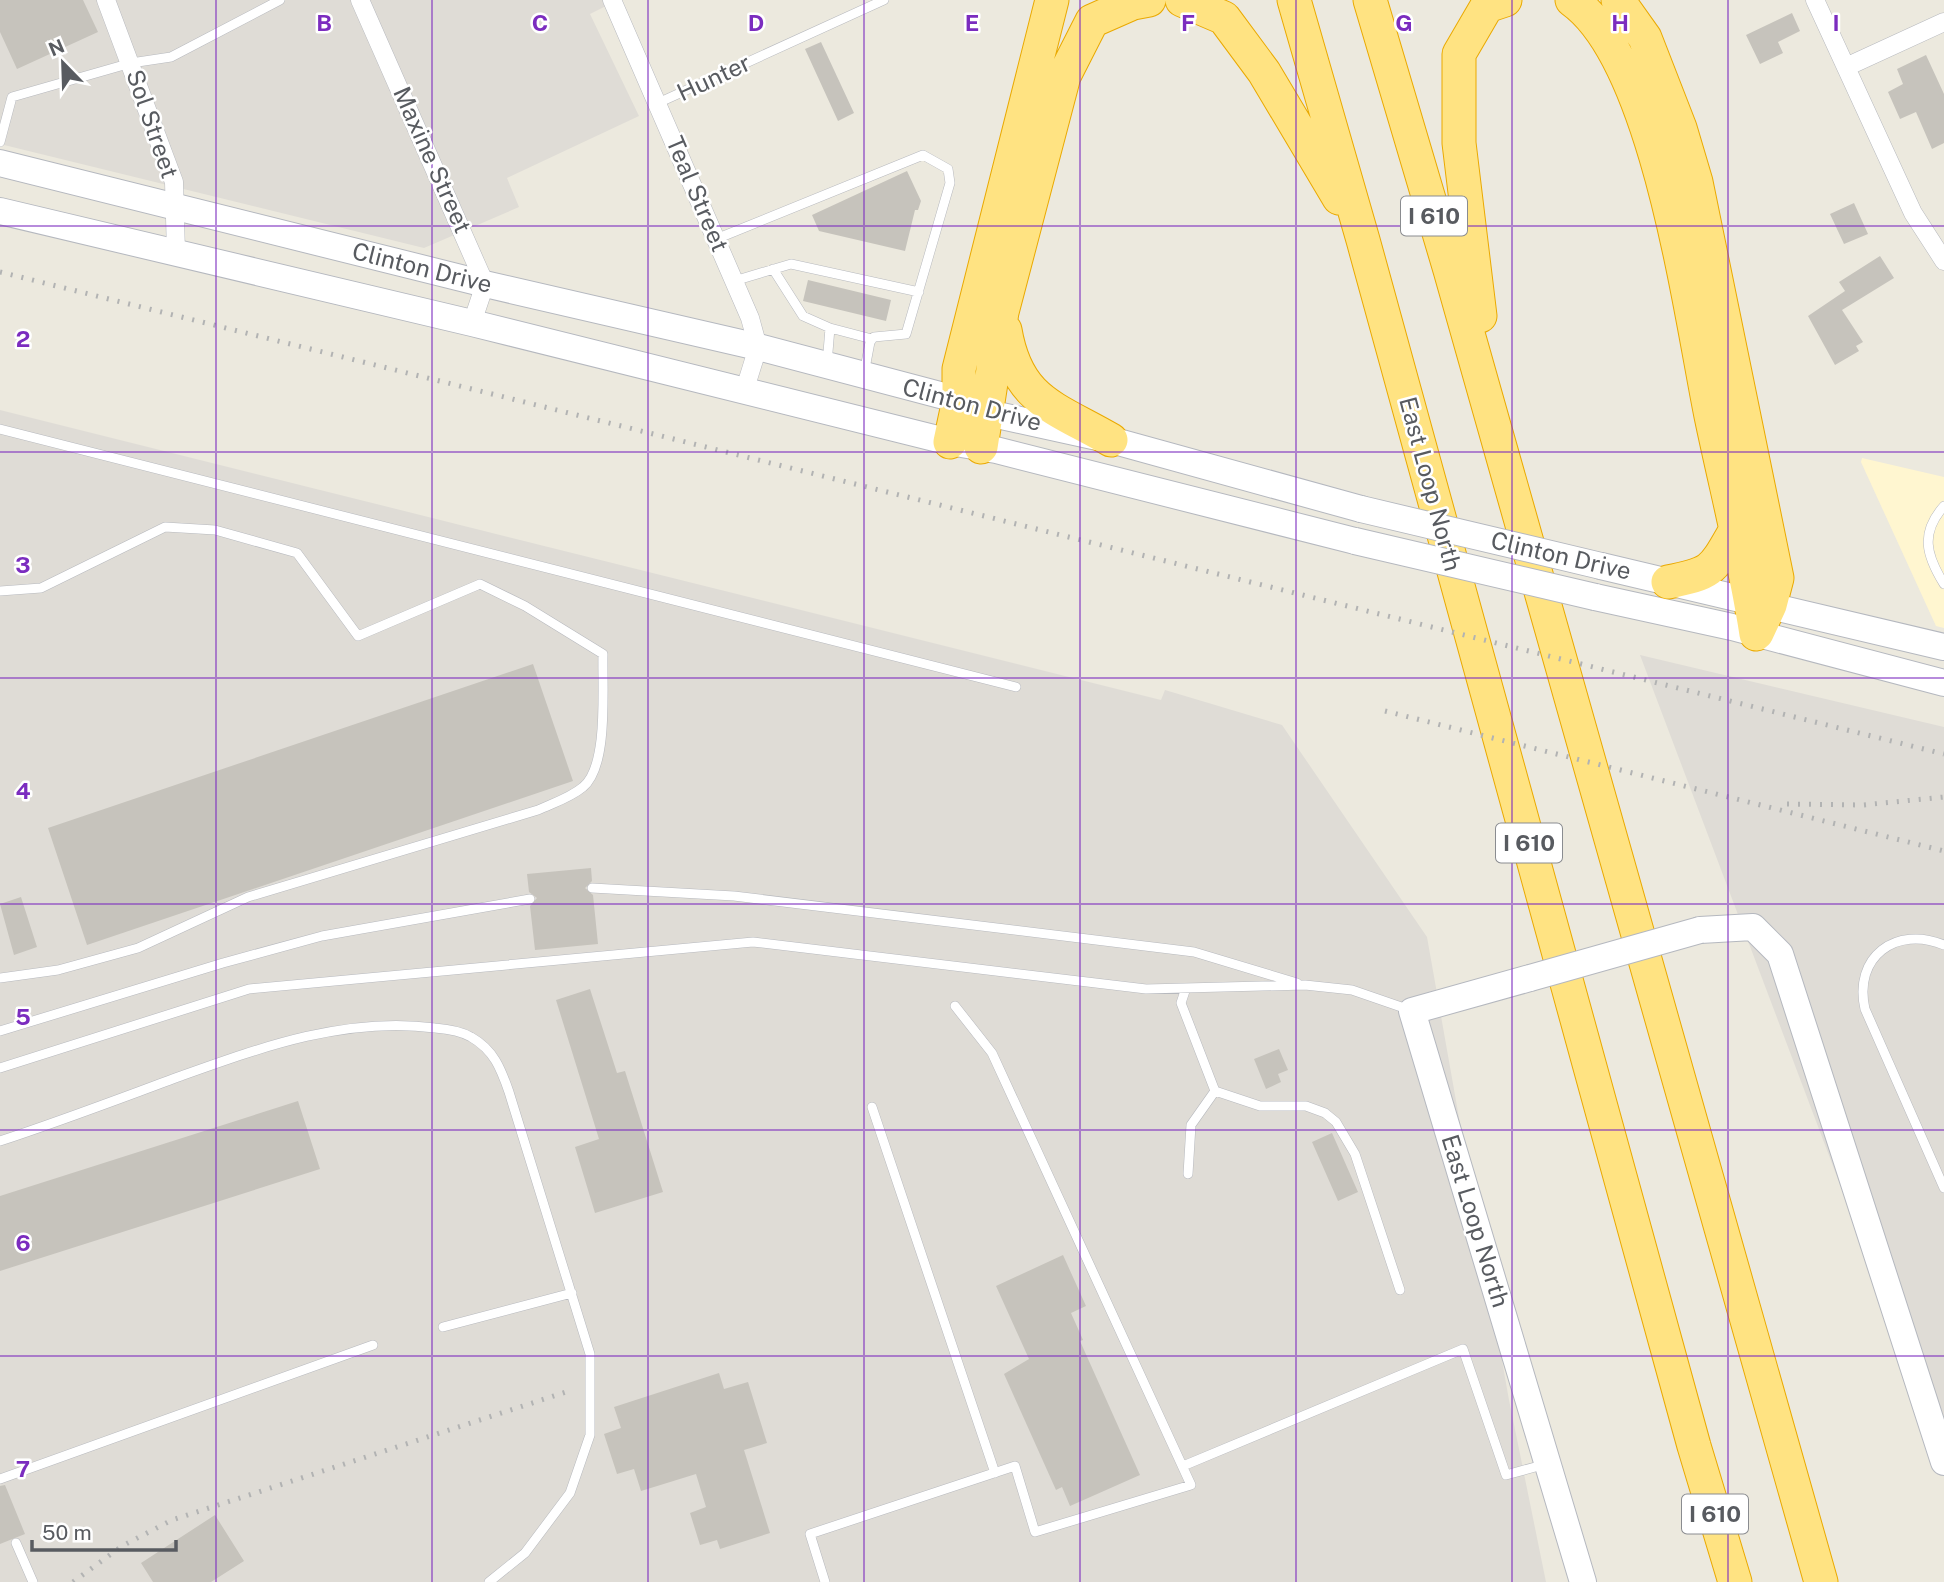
<svg xmlns="http://www.w3.org/2000/svg" width="1944" height="1582" font-family="'Public Sans',sans-serif">
<rect width="100%" height="100%" fill="#ece9de"/>
<path fill="#fff6d0" d="M1862,458l82,19v151l-8,-2 -75,-164z"/>
<path fill="#dfdcd6" d="M0,0h618l-28,14 49,102 -132,62 12,29 -95,41 -424,-104z
M0,410l1161,290 4,-10 117,35 145,212 82,463 37,182h-1546z
M1640,655l304,72v733l-28,-74z"/>
<path fill="#c6c3bc" d="M0,0h83l15,32 -81,37 -17,-37z
M1792,13l8,18 -22,11 5,11 -23,11 -14,-29z
M821,42l33,71 -16,8 -33,-72z
M1926,55l18,39v49l-12,6 -16,-37 -16,7 -12,-27 15,-8 -6,-15z
M907,171l14,30 -3,9h-3l-10,41 -86,-20 -7,-16z
M1854,203l14,31 -24,10 -14,-30z
M1880,256l14,22 -52,32 21,32 -7,4 3,5 -24,14 -27,-49 37,-25 -6,-9z
M808,280l83,20 -5,21 -83,-20z
M533,664l40,117 -486,164 -39,-117z
M591,868l1,13 -7,7 8,7 5,49 -63,6 -5,-44 7,-8 -8,-6 -2,-18z
M21,897l16,50 -23,8 -14,-51z
M590,989l27,84 8,-2 38,121 -68,21 -20,-66 24,-8 -43,-139z
M1279,1049l9,21 -10,4 3,8 -15,7 -12,-30z
M298,1101l22,68 -320,102v-75z
M1332,1133l26,59 -20,9 -26,-59z
M1063,1255l23,51 -15,7 12,27 -3,1 60,134 -70,31 -8,-19 -6,3 -52,-116 25,-15 -33,-73z
M719,1373l5,16 24,-7 19,61 -23,7 26,83 -50,16 -3,-9 -17,5 -10,-32 16,-6 -10,-33 -55,17 -7,-22 -17,5 -13,-40 17,-6 -7,-21z
M5,1485l20,49 -25,10v-58z
M215,1515l29,46 -33,21h-58l-12,-19z"/>
<g fill="none" stroke-linecap="round" stroke-linejoin="round">
<g stroke="#b7b9be" stroke-width="10">
<path id="service" d="M658,103l226,-103
M0,142l12,-45 119,-34 40,-6 109,-57
M716,239l207,-84 25,14 2,14 -44,151 -32,3 -4,5 -6,32
M773,269l30,47 27,12 -3,36
M734,281l57,-17 128,28
M830,328l42,11
M0,429l1016,258
M1944,506c-24,27 -18,49 0,78
M0,591l41,-3 124,-61 50,3 82,23 61,83 122,-52 45,22 78,48c-1,32 6,112 -20,133 -13,11 -30,16 -45,23l-290,87 -110,51 -80,22 -58,8
M592,888l142,8 460,56 103,31
M1944,945c-48,-20 -91,12 -79,64l79,179
M1186,988l-5,15 34,88 45,15h46l19,7 11,9 19,32 45,136
M0,1031l223,-68 99,-27 208,-37
M0,1068l249,-79 504,-47 393,47 159,-4 47,5 58,20
M872,1107l123,366
M0,1141c61,-20 121,-43 181,-65 81,-29 167,-60 254,-48 12,1 26,3 36,9 23,13 30,32 38,55l81,262v81l-20,58 -45,60 -36,29
M1188,1174l3,-49 24,-34
M443,1327l129,-34
M1183,1466l280,-117 43,126 40,-11
M0,1479l373,-134
M16,1543l17,39
M825,1582l-15,-48 205,-68 20,66 156,-47 -199,-432 -37,-47"/>
</g>
<g stroke="#b7b9be" stroke-width="19">
<path id="minor" d="M106,0l68,182 2,71
M360,0l125,284 -13,39
M612,0l138,318 8,29 -14,45
M1815,0l98,213 31,48
M1846,67l98,-45"/>
</g>
<g stroke="#b5b8bf" stroke-width="28">
<path id="secondary" d="M0,163l485,121 273,63 201,53 29,13 123,27 250,69
M0,211l472,112 478,119 46,8 359,91
M1601,566l343,81
M1595,597l137,30 212,56
M1700,930l53,-3 27,27 164,508
M1530,978l-118,33 171,571"/>
</g>
<g stroke="#eaa900" stroke-width="35">
<path id="motorway" d="M1182,0l42,18 40,54 75,126
M1294,0l69,240 331,1206 41,136
M1370,0l80,270 371,1312
M1572,0c85,61 118,312 139,416 15,72 34,145 45,218
M1618,0l27,38 35,90 16,54 81,396 -7,27 -13,28
M1480,316l-21,-173v-89l28,-48 18,-6
M1005,330c12,71 49,77 106,110
M950,442l9,-42v-31l93,-369
M981,447l21,-135 62,-236 28,-55 41,-18 16,-3
M1668,582c45,-9 44,-11 67,-51"/>
</g>
<use href="#service" stroke="#fff" stroke-width="9"/>
<use href="#minor" stroke="#fff" stroke-width="18"/>
<use href="#secondary" stroke="#fff" stroke-width="26"/>
<use href="#motorway" stroke="#ffe382" stroke-width="33"/>
<path stroke="#b2b3b3" stroke-width="5" stroke-dasharray="2 9" stroke-linecap="butt" d="M0,272l1944,482
M1385,711l559,140
M1787,804l76,1 81,-8
M73,1582l49,-36 50,-26 394,-128"/>
<g stroke="#b5b8bf" stroke-width="28" stroke-linecap="butt">
<path id="secondary-bridge" d="M1361,509l240,57
M1355,541l240,56
M1530,978l170,-48"/>
</g>
<use href="#secondary-bridge" stroke="#fff" stroke-width="26"/>
</g>
<path fill="none" stroke="#7b2cbf" stroke-width="2" stroke-opacity="0.55" d="M216,0v1582M432,0v1582M648,0v1582M864,0v1582M1080,0v1582M1296,0v1582M1512,0v1582M1728,0v1582M0,226h1944M0,452h1944M0,678h1944M0,904h1944M0,1130h1944M0,1356h1944"/>
<g text-anchor="middle" stroke-width="5" stroke-linejoin="round" paint-order="stroke">
<g fill="#fff" stroke="#8a8c90" stroke-width="2">
<rect x="1401" y="196.5" width="66" height="39" rx="5"/>
<rect x="1496" y="823.5" width="66" height="39" rx="5"/>
<rect x="1682" y="1494.5" width="66" height="39" rx="5"/>
</g>
<g font-size="23" font-weight="bold" fill="#585b60">
<text x="1434" y="224">I 610</text>
<text x="1529" y="851">I 610</text>
<text x="1715" y="1522">I 610</text>
</g>
<g font-size="24" fill="#585b60" stroke="#fff">
<text transform="translate(714 78) rotate(-25)" y="8">Hunter</text>
<text transform="translate(152 124) rotate(71)" y="8">Sol Street</text>
<text transform="translate(432 160) rotate(66)" y="8">Maxine Street</text>
<text transform="translate(697 194) rotate(67)" y="8">Teal Street</text>
<text transform="translate(422 268) rotate(14)" y="8">Clinton Drive</text>
<text transform="translate(972 405) rotate(15)" y="8">Clinton Drive</text>
<text transform="translate(1430 484) rotate(75)" y="8">East Loop North</text>
<text transform="translate(1561 556) rotate(13)" y="8">Clinton Drive</text>
<text transform="translate(1475 1221) rotate(73)" y="8">East Loop North</text>
</g>
</g>
<g font-size="23" text-anchor="middle" font-weight="bold" fill="#7b2cbf" stroke="#fff" stroke-width="5" stroke-linejoin="round" paint-order="stroke">
<text x="324" y="31">B</text>
<text x="540" y="31">C</text>
<text x="756" y="31">D</text>
<text x="972" y="31">E</text>
<text x="1188" y="31">F</text>
<text x="1404" y="31">G</text>
<text x="1620" y="31">H</text>
<text x="1836" y="31">I</text>
<text x="23" y="347">2</text>
<text x="23" y="573">3</text>
<text x="23" y="799">4</text>
<text x="23" y="1025">5</text>
<text x="23" y="1251">6</text>
<text x="23" y="1477">7</text>
</g>
<g transform="translate(63 63) rotate(337)" stroke="#ffffff" stroke-width="5" paint-order="stroke">
<path d="M0-5L12 26L0 18L-12 26Z" fill="#585b60"/>
<text y="-10" font-size="19" font-weight="bold" text-anchor="middle" fill="#585b60">N</text>
</g>
<path d="M32 1540v10h144v-10" fill="none" stroke="#585b60" stroke-width="3.5"/>
<text x="42" y="1540" font-size="21" fill="#585b60" stroke="#ffffff" stroke-width="5" paint-order="stroke">50 m</text>
</svg>
